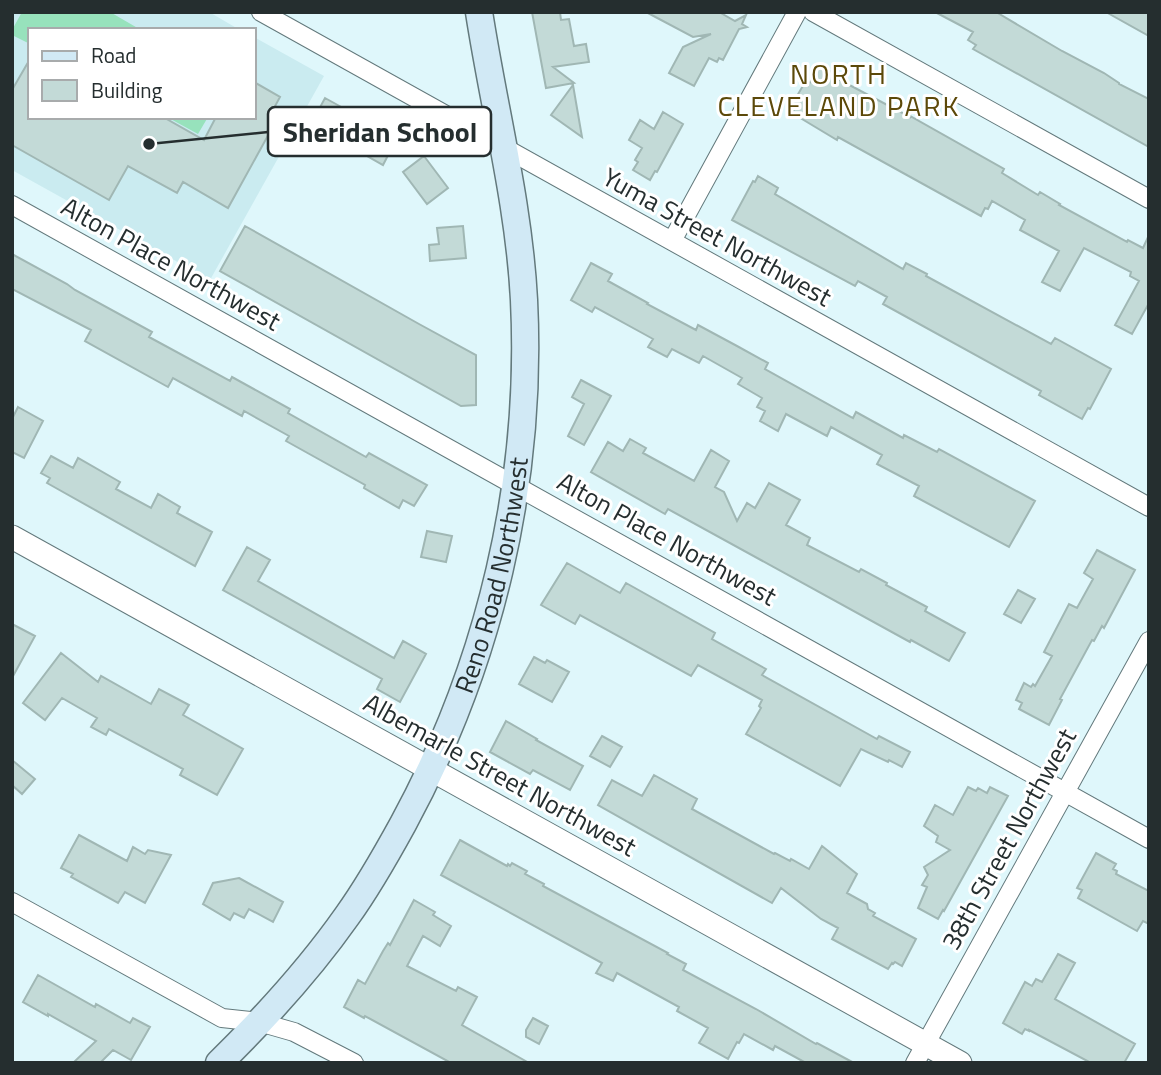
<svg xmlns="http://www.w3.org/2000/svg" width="1161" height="1075" font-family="'Titillium Web',sans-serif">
<rect width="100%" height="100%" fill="#dff7fb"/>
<path fill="#caebf0" d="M12,12h197l31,18h-210v87h224v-80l70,39 -114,204 -198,-110z"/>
<path fill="#97e2bc" d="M22,12h88l31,18h-111v14l-18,-9v-5z
M167,117h41l-10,17z"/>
<path fill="#c3dad7" stroke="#a0b7b4" stroke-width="2" d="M532,12h28l1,8 8,-1 5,27 12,-2 3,18 -36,5 21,16 -28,5z
M646,12h73l16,9 11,-6 -4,9 5,3 -8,2 -16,31 -4,-2 -2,4 -8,-4 -15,28 -25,-13 14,-26 28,-13 -18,3z
M935,12h61l66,39 42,22 15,10v1l30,15v48l-176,-98 3,-4 -8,-5 5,-8z
M1106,12h43v24z
M30,59v58h133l41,23 12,-23h38v-35l26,15 -6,11 7,4 -53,96 -45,-26 -6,11 -49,-27 -19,34 -97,-55v-55z
M820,65l19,12 -1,2 72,38v-1l94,53 -2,4 36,22 2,-3 20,12 -1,1 68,37 1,-2 15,8 6,-13v68l-17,31 -17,-9 24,-44 -9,-5 1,-4 -47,-24 -24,43 -18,-9 17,-31 -39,-21 5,-10 -33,-19 -4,8 -3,-1 -4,8 -143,-79 -1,3 -45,-27 6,-10 -4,-2 10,-17 4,2z
M573,85l9,52 -31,-22z
M325,98l72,40 -14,27 -72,-41z
M663,112l20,12 -26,48 -2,-1 -5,9 -17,-10 5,-8 -3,-2 7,-12 -13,-8 11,-20 14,9z
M424,156l24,32 -21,16 -24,-32z
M758,176l20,12 -3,6 128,75 3,-6 21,11 -1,2 125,68 4,-6 56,31 -21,40 -2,-1 -6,11 -43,-24 2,-4 -158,-87 4,-7 -29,-16 -3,5 -123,-66 21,-39 2,1z
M245,226l174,98 57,31v50l-15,1 -241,-135z
M463,226l3,32 -36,3 -1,-16 10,-1 -2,-16z
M12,254l55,30 8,6 77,42 -3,5 81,44 2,-4 58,32 -2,4 78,44 3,-4 58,32 -13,21 -11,-6 -4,8 -35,-20 1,-3 -79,-44 3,-5 -45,-25 -2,5 -69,-38 -5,9 -83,-46 6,-11 -79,-41z
M591,263l21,11 -4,7 40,22 -1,1 49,26 2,-5 39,21 31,17 -3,6 88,49 3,-6 47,26 1,-3 33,17 2,-3 96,52 -26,46 -95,-51 5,-10 -42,-22 5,-9 -51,-28 -4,9 -41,-22 -8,17 -18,-10 5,-10 -8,-4 5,-9 -24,-14 4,-6 -39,-22 -4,7 -27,-14 -5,8 -19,-10 5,-8 -9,-5 -49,-27 -3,5 -21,-12z
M581,380l30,16 -27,49 -16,-9 16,-32 -12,-7z
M18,407l25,14 -19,37 -12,-6v-33z
M630,439l16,9 -3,5 51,28 17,-31 18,11 -14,26 9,5 13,29 10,-18 8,5 14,-25 31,17 -14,25 24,13 -3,7 52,27 2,-3 26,14 -1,2 41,22 -2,4 40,22 -16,28 -38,-21 -1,2 -242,-133 -3,5 -74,-42 17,-30 15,9z
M51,456l22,12 5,-10 42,24 -4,7 35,19 7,-14 22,13 -3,6 35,19 -17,34 -148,-83 3,-5 -9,-5z
M427,531l25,5 -6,26 -25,-5z
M247,547l23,13 -12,21 136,77 9,-17 23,13 -26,48 -23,-13 5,-10 -159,-89z
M1097,550l38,20 -31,58 -2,-2 -8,15 -2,-1 -32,59 2,1 -13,25 -30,-16 3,-6 -6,-3 8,-17 7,4 2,-3 2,2 17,-30 -8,-4 25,-48 8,4 16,-29 -9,-6z
M567,563l53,30 6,-10 89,50 -3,6 54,30 -4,6 115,64 2,-3 31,16 -8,15 -13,-7 -1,2 -27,-13 -21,37 -94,-52 15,-26 -2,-2 3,-6 -64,-35 -7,11 -111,-61 -5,9 -34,-19z
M1018,590l17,9 -14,24 -17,-9z
M12,624l23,12 -23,42z
M61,653l37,29 3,-6 50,28 8,-15 30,16 -6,10 60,34 -26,46 -37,-20 3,-6 -74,-40 -3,6 -15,-8 6,-9 -35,-20 -17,22 -22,-17z
M534,657l11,6 2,-3 22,12 -17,30 -33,-18z
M506,721l31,18 -1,1 47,26 -13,24 -37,-20 -3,4 -40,-22z
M602,736l20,11 -12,20 -20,-11z
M12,760l23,19 -13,15 -10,-9z
M654,775l43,24 -5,10 82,45 1,-1 15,8 1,-2 18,10 13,-23 35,28 -10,19 20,11 1,5 7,4 -2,3 43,23 -14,27 -7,-4 -2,2 -1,-1 -4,6 -56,-30 6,-11 -17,-9 -40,-31 -9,15 -174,-98 14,-25 30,16z
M968,787l8,4 2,-3 9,5 3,-6 18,9 -64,115 -1,-1 -5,9 -20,-11 9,-21 -5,-2 6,-10 -4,-8 26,-17 -14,-8 2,-6 -14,-10 11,-21 18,10z
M79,835l48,26 6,-14 12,7 3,-4 23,5 -26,48 -20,-11 -7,11 -47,-26 2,-3 -12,-6z
M460,840l47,26 1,-2 2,2 2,-3 15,8 -2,3 19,10 -1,2 125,67 -1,1 19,10 -3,6 73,39 60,35 1,-1 37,20h-48l-31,-17 -2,4 -29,-16 -5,9 -2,-1 -9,17 -29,-16 9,-15 -31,-17 2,-4 -62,-34 -4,8 -17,-8 6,-10 -161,-88z
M1096,853l20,11 -3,5 4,2 -1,3 33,17v33l-6,-3 -6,10 -59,-33 4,-8 -5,-2z
M239,878l44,24 -10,20 -24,-13 -5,9 -10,-5 -4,7 -27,-16 10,-21z
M414,900l21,12 -2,3 18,11 -11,20 -17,-10 -16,30 49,25 2,-4 19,10 -15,28 67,38h-78l-86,-47 -1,2 -20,-11 14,-27 7,4 18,-33 5,-8 2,2z
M1058,954l17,9 -20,36 80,45 -11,19h-33l-62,-33v1l-4,-2 -3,5 -19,-11 22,-41 7,4 4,-7 6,3z
M38,975l57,32 1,-3 34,19 3,-5 17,9 -19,33 -18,-10 -13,13h-27l23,-22 -48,-27v2l-25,-14z
M533,1018l15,8 -9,18 -13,-7v-7z"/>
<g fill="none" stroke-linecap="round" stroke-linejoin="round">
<g stroke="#63797c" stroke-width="20">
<path id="minor" d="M261,12l888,495
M813,12l336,187
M12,205l1137,634
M672,241l125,-229
M12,902l210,116 37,4 35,10 60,31
M915,1063l234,-422"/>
</g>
<g stroke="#63797c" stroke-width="25">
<path id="tertiary" d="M12,537l948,526"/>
</g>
<g stroke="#63797c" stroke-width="29">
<g id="secondary">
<path id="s1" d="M219,1063c47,-46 90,-93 128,-147 21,-29 39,-61 56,-92 87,-160 130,-342 121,-524 -5,-97 -30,-191 -45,-288"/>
</g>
</g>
<use href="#minor" stroke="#fff" stroke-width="18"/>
<use href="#tertiary" stroke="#fff" stroke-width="23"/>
<use href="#secondary" stroke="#d1e9f5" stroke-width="26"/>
</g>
<g text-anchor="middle" stroke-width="6" stroke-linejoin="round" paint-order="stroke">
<g font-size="26" fill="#252e2f" stroke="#fff">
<text transform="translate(717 237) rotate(29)" y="9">Yuma Street Northwest</text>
<text transform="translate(171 264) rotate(29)" y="9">Alton Place Northwest</text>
<text transform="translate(667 539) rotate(29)" y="9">Alton Place Northwest</text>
<text dy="9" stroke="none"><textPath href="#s1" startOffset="569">Reno Road Northwest</textPath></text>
<text transform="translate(500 775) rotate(29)" y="9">Albemarle Street Northwest</text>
<text transform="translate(1009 839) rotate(-61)" y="9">38th Street Northwest</text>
</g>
<g font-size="28" letter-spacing="2" fill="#5c4909" stroke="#fff">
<text x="839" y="84">NORTH<tspan x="839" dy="32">CLEVELAND PARK</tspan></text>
</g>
</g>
<path fill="none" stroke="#252e2f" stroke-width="2.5" d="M149 144L268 132"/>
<circle fill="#252e2f" stroke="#fff" stroke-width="2.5" cx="149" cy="144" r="7"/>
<rect fill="#fff" stroke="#252e2f" stroke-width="2.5" x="268" y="107" width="223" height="49" rx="7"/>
<g font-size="28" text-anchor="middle" font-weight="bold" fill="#252e2f">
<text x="380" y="142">Sheridan School</text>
</g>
<rect width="1161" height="1075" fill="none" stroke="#252e2f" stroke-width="28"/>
<rect x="28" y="28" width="228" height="91" fill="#ffffff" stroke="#a8abac" stroke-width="2"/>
<rect x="42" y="51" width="35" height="10" fill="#d1e9f5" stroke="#a8abac" stroke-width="2"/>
<text x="91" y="63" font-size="21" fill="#252e2f">Road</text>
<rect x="42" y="80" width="35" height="21" fill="#c3dad7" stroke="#a8abac" stroke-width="2"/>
<text x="91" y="98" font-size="21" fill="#252e2f">Building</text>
</svg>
